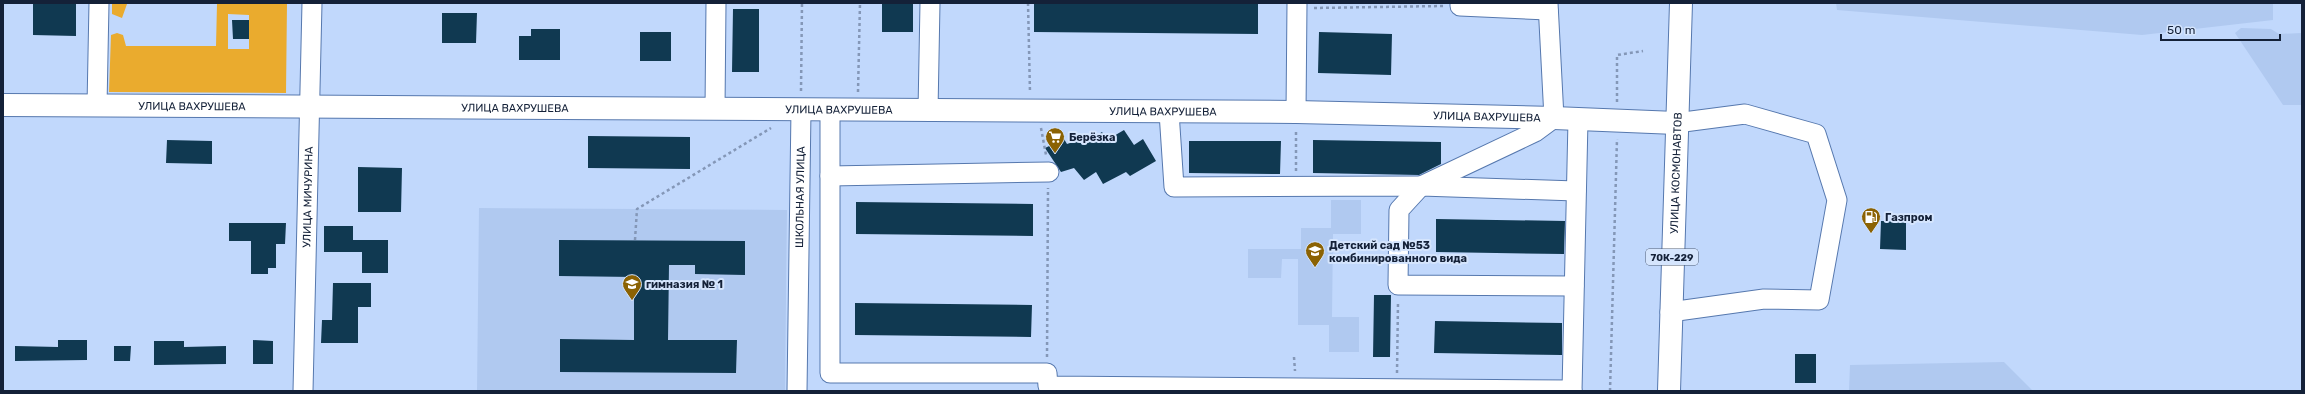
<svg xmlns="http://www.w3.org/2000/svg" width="2305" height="394" font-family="Rubik,sans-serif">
<rect width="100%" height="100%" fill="#c1d8fc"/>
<path fill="#b0c9f0" d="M1836,3h437v17l-131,15 -305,-25z
M2241,28l30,1 8,5 23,-1v72h-19l-48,-72z
M1331,200h30v34h-28l-1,83h27v35h-30v-27h-31v-66h-16l-1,19h-33v-29h53v-21h30z
M479,208l308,2 -2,181h-308z
M2004,362l29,29h-184l1,-26z"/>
<path fill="#eaab2e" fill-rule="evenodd" d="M112,3h175l-1,90 -177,-1 2,-57 6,-2 6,2 3,11h90l1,-42h-90l-5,14 -10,-4zM228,14l21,1v34h-21z"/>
<path fill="#103951" d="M33,3h43v33l-43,-1z
M882,3h31v29h-31z
M1034,3h224v31l-224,-2z
M733,9h26v63h-27z
M442,13h35l-1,30h-34z
M232,20h17v19h-16z
M531,29h29v31h-41v-24h12z
M640,32h31v29h-31z
M1319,32l73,2 -1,41 -73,-2z
M1124,130l10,15 9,-6 13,22 -26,15 -4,-4 -23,12 -7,-12 -12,8 -10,-12 -13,4 -16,-24 19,-9 3,5 12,-4 3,5 20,-13 5,8z
M588,136l102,1v32l-102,-1z
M167,140l45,1v23l-46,-1z
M1313,140l128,2v22l-22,11 -106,-2z
M1189,141h92l-1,33 -91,-1z
M358,167l44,1 -1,44h-43z
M856,202l177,2v32l-177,-2z
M1436,219l129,2 -1,33 -128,-2z
M1881,221h25v29l-26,-1z
M229,223h57l-1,21h-9v24h-8v6h-17v-33h-22z
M324,226h29v14h35v33h-26v-21h-38z
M559,240l186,1v34l-50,-1v-9h-26l-1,75h69l-1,33 -176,-1v-33l74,1v-63l-75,-1z
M333,283h38v24h-13v36h-37l1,-23h10z
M1374,295h17l-1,62h-17z
M855,303l177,2 -1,32 -176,-2z
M1435,321l127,2v32l-128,-2z
M58,340h29v20l-72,1v-15l43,1z
M253,340l20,1v23h-20z
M154,341h30v6l42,-1v18l-72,1z
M114,346h17l-1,15h-16z
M1795,354h21v29h-21z"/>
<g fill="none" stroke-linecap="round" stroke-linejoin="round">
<g stroke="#5678ae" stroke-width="21">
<g id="minor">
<path d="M1460,3v3l88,4"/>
<path d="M1548,3l6,115 -19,14 -114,54 -22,24 -1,75 176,1"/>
<path d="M97,106l2,-103"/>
<path d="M715,109l1,-106"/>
<path d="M830,110v263h217l1,13 524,4"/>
<path d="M928,111l2,-108"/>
<path d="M1169,112l5,75 247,-1 155,5"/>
<path d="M1296,112l1,-109"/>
<path d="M830,176l219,-4"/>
<path d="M1670,312l94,-13 55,1 18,-100 -21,-66 -71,-20 -69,9"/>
<path id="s1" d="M303,391l9,-388"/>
<path id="s2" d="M797,391l4,-281"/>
<path d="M1572,391l6,-271"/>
</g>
</g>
<g stroke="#5678ae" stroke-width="24">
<g id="major">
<path id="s3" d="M3,105l1293,7 258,6 122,5"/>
<path id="s4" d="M1669,391l12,-388"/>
</g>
</g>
<path stroke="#8497b7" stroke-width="2.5" stroke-dasharray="3 3" stroke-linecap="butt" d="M1028,3l2,90
M1314,8l129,-2
M801,91l1,-88
M858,92l2,-89
M1617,102v-47l26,-4
M1041,128l5,27
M1296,171v-41
M635,240l2,-31 134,-81
M1047,357l1,-169
M1294,357l1,14
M1397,373l1,-71
M1610,391l7,-252"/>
<use href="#minor" stroke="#fff" stroke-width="19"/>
<use href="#major" stroke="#fff" stroke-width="22"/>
</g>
<defs>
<g id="supermarket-pin" transform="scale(1)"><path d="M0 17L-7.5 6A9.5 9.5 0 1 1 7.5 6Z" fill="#8b6203" stroke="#d5e5fd"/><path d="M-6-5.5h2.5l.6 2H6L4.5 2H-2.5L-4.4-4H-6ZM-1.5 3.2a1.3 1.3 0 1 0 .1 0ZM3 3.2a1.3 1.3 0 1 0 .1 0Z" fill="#fff"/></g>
<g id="fuel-pin" transform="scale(1)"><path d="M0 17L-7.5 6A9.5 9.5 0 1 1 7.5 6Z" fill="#8b6203" stroke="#d5e5fd"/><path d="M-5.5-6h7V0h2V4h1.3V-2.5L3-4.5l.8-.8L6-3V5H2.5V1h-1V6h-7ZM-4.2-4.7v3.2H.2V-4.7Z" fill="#fff"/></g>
<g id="school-pin" transform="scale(1)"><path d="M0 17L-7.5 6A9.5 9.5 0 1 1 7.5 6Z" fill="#8b6203" stroke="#d5e5fd"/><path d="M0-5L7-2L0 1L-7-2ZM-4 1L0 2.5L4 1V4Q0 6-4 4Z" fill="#fff"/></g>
</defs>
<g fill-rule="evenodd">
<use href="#supermarket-pin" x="1055" y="137"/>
<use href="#fuel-pin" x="1871" y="217"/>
<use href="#school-pin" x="1315" y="251"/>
<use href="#school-pin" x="632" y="284"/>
</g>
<g text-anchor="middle" stroke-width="4" stroke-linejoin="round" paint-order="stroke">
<rect fill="#d5e5fd" stroke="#4e5c73" stroke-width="1" x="1646" y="249" width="52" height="16" rx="3"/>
<g font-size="10" font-weight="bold" fill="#142138">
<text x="1672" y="261">70К-229</text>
</g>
<g font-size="11" fill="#142138" stroke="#d5e5fd">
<text dy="4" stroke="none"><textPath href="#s3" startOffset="189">УЛИЦА ВАХРУШЕВА</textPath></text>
<text dy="4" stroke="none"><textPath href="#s3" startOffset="512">УЛИЦА ВАХРУШЕВА</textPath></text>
<text dy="4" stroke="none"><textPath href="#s3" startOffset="836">УЛИЦА ВАХРУШЕВА</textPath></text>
<text dy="4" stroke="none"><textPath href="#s3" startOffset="1160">УЛИЦА ВАХРУШЕВА</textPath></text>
<text dy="4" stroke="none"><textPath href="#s3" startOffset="1484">УЛИЦА ВАХРУШЕВА</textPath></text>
<text dy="4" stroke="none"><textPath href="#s4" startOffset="218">УЛИЦА КОСМОНАВТОВ</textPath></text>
<text dy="4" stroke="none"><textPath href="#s1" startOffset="194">УЛИЦА МИЧУРИНА</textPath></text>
<text dy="4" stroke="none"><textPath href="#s2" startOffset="194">ШКОЛЬНАЯ УЛИЦА</textPath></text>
</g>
<g font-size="11" font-weight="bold" fill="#142138" stroke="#d5e5fd" text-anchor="start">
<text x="1069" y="141">Берёзка</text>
<text x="1885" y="221">Газпром</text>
<text x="1329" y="249">Детский сад №53<tspan x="1329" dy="13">комбинированного вида</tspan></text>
<text x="646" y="288">гимназия № 1</text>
</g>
</g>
<rect width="2305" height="394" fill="none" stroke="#142138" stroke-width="8"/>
<path d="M2161 34v6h119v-6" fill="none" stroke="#142138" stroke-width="2"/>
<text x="2167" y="34" font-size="12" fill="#142138" stroke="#d5e5fd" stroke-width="3" paint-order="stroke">50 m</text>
</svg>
